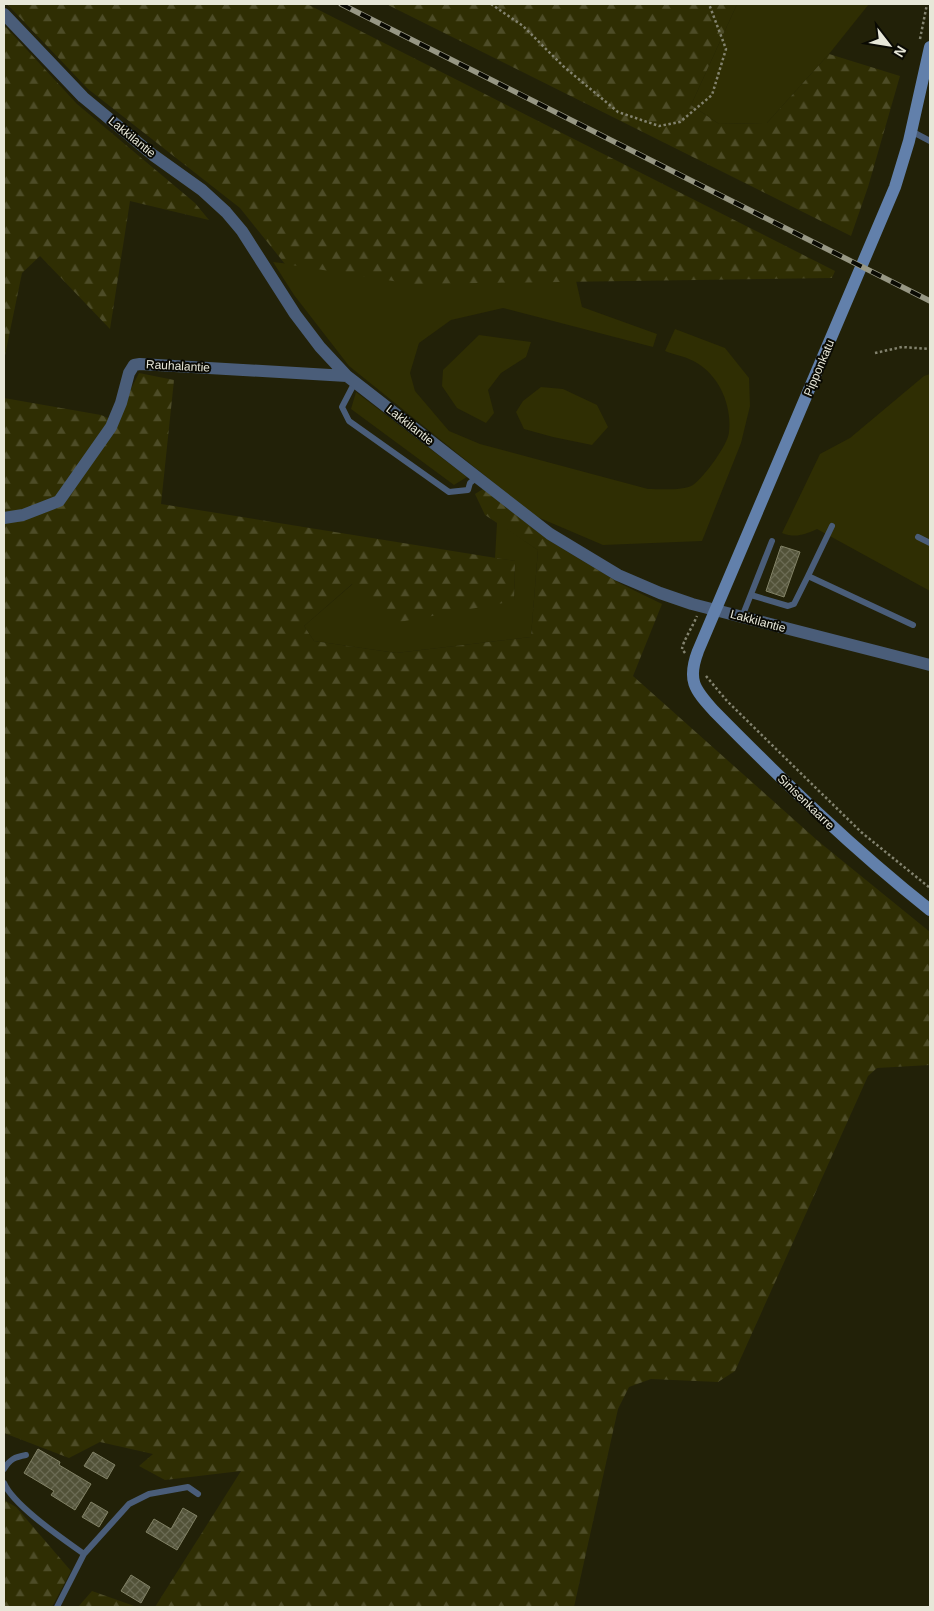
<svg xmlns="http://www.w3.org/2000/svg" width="934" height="1611" font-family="Helvetica,sans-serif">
<defs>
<pattern id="forest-firs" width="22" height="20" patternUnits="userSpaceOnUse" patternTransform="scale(1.25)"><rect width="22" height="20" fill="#2f2e03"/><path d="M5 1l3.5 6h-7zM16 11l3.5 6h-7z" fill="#4d4c27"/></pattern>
<pattern id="building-cross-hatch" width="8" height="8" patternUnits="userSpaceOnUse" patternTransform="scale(1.25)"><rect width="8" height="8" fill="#525238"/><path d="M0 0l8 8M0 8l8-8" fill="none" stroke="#6b6b54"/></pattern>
</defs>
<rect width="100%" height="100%" fill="#222108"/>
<path fill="#2f2e03" d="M737,4h132l-40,50 -62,69 -48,1 -28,-19z
M273,262l135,16 167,-2 7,31 75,27 -4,13 -150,-39 -52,12 -32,23 -9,30 5,18 34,40 31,13 168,45c11,0 35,2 45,-4 11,-8 35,-40 36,-53 3,-26 -9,-55 -32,-69 -9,-6 -22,-8 -32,-12l10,-22 50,19 24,30 1,28 -9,37 -39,98 -99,4 -68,-29 -186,-150 -55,-71z
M479,335l52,7 -5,15 -25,16 -13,17 6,23 -8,10 -29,-15 -15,-22 1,-16z
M930,374v217l-113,-62c-13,6 -22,9 -35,4l38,-79 30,-16 74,-62z
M541,387l22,2 34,16 11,22 -16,18 -39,-8 -29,-8 -8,-17 7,-11z
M356,392l111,85 -13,8 -103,-76z
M497,522l41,28 -7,87 -135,16 -82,-12 -10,-15 52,-45 158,20 1,-40 -20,-3z"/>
<path fill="url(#forest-firs)" d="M7,4h300l528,267 -3,7 -420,6 -127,-20 -45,-56 -152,-119z
M386,4h351l-46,101 28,19 48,-1 62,-69 71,22 -32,111 -17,49z
M4,25l73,79 118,99 14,17 -79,-19 -20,128 -70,-73 -18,17 -18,87z
M139,373l35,7 -13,124 354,57 -1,40 -120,22 -42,-39 -48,42 10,15 82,12 135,-16 7,-87 -53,-35 -10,-21 8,-5 65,51 73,44 41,20 -29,72 185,165 112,91v133l-53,3 -9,8 -133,295 -17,11 -67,-3 -22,8 -11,22 -44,198h-419l86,-136 -76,9 -26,-14 14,-12 -53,-12 -31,16 -65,-25v-1035l97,17 14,6z
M4,1500l12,7 55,64 -19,36h-48z
M92,1591l45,16h-59z"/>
<path fill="url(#building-cross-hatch)" stroke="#828266" d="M781,546l19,6 -16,45 -18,-6z
M38,1449l22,13 -1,3 32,19 -16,26 -24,-15 3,-4 -30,-18z
M93,1452l22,13 -8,14 -23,-13z
M91,1502l17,10 -9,15 -17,-10z
M183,1508l14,8 -20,34 -31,-18 8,-13 17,10z
M131,1575l19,12 -9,16 -20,-12z"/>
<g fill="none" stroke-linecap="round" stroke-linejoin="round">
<path stroke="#83836f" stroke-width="2.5" stroke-dasharray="2.5 2.5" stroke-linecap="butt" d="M491,4l32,22 40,40 55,46 41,14 21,-4 32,-27 14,-46 -17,-45
M920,39l7,-35
M875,353l27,-6 28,2
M685,653l-3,-4c1,-8 11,-23 15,-33
M706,676l21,25 134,131 69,56"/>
<path stroke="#4a5d79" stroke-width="6" d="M911,131l19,10
M355,382l-13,25 7,14 100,71 19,-2 2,-7 7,-6
M918,537l12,6
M808,576l24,-50
M751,595l37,11 6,-2 14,-28 105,49
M742,617l30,-76
M4,1469c6,-10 11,-12 22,-14
M4,1483c9,22 59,56 80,71
M57,1607l27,-53 45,-50 20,-10 39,-7 10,7"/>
<path stroke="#4a5d79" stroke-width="12" d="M4,14l79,83 70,58 49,35 24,22 16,19 53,83 25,33 27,29 203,158 68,41 42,18 32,11 238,61
M4,518l19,-3 36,-14 52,-74 10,-24 8,-30 5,-8 6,-1 207,12"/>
<path stroke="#6280ab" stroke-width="12" d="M930,47l-21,94 -14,46 -197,464c-11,29 -4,38 16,60 69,70 139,138 216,199"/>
<g stroke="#979784" stroke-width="5.5">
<path id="rail" d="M341,4l589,297"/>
</g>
<use href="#rail" stroke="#0a0a03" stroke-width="4" stroke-dasharray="11" stroke-linecap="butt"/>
</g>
<g text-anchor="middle" stroke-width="4" stroke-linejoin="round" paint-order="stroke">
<g font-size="12" fill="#e7e7d8" stroke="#0a0a03">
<text transform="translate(132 137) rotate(39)" y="4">Lakkilantie</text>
<text transform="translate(178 366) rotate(3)" y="4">Rauhalantie</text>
<text transform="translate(819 368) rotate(-67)" y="4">Pipponkatu</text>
<text transform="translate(410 425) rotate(38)" y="4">Lakkilantie</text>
<text transform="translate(758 621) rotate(15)" y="4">Lakkilantie</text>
<text transform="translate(806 802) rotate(44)" y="4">Sinisenkaarre</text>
</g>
</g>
<rect width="934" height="1611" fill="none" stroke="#e7e7d8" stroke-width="10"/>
<g transform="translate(889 45) rotate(121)" stroke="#0a0a03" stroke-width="4" paint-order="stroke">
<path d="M0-4L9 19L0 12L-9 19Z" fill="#e7e7d8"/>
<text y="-8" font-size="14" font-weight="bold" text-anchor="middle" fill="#e7e7d8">N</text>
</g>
</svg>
